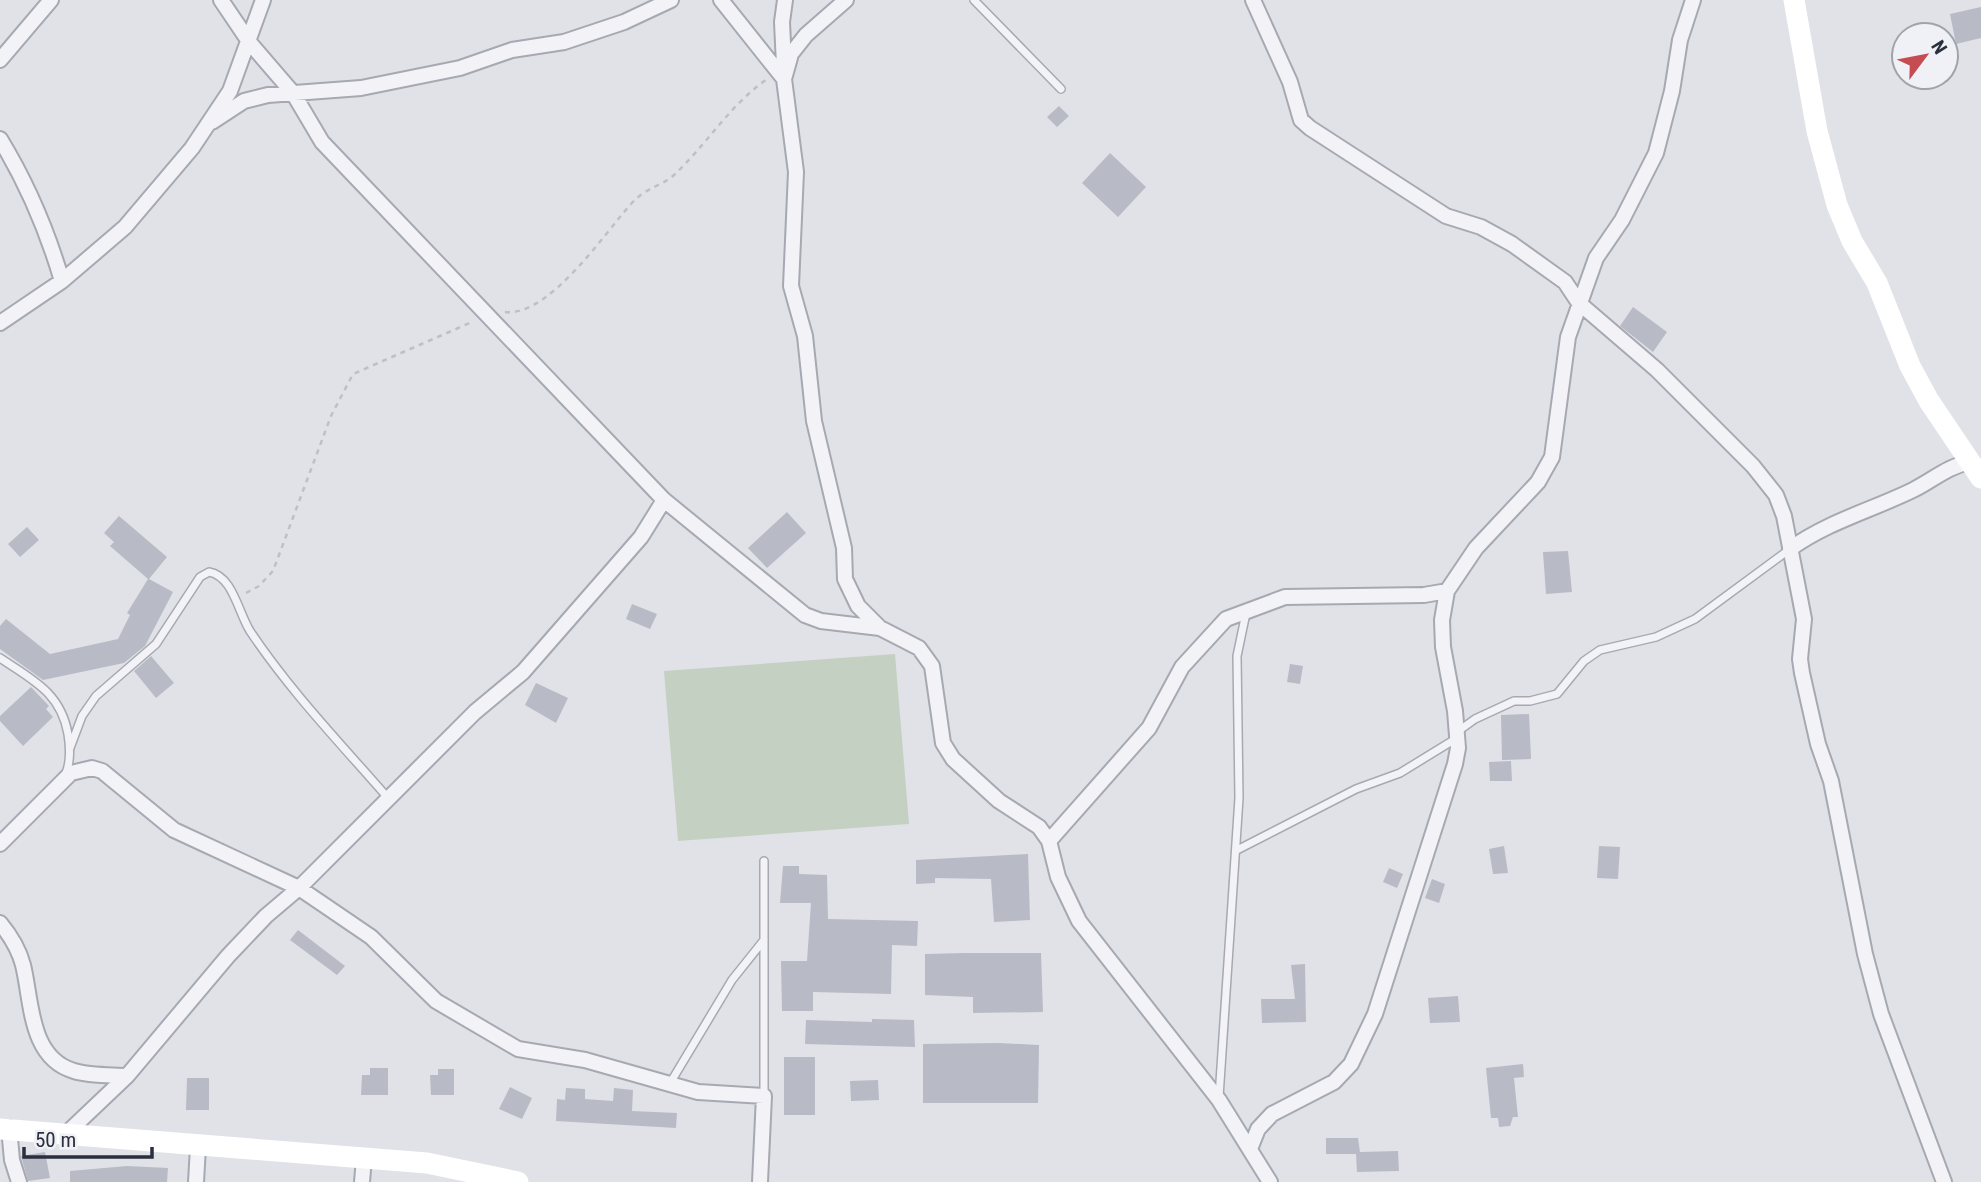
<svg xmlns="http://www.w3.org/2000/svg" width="1981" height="1182" font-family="'Roboto Condensed',sans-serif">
<rect width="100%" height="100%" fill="#e0e2e8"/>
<path fill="#c4d1c2" d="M895,654l14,170 -231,17 -14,-170z"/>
<path fill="#b8bbc5" d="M1981,7v31l-25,6 -6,-30z
M1059,106l10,10 -12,11 -10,-10z
M1110,153l36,34 -28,30 -36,-34z
M1633,307l34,25 -14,20 -33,-26z
M787,512l19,21 -39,35 -19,-20z
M119,516l48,41 -18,22 24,13 -28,54 -21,17 -81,17 -43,-31v-23l6,-7 44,35 68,-15 12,-24 -3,-2 21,-34 -38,-33 4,-4 -10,-9z
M27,527l12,13 -19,17 -12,-13z
M1568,551l4,41 -26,2 -3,-42z
M632,604l25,10 -7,15 -24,-10z
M151,656l23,27 -18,15 -22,-27z
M1290,664l13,2 -3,18 -13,-2z
M536,683l32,15 -12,25 -31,-18z
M31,687l18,19 -3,3 7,8 -30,29 -23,-25v-5z
M1529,714l2,45 -29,1 -1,-45z
M1511,761l1,20h-22l-1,-19z
M1504,846l4,27 -15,1 -4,-25z
M1599,846l21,1 -2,32 -21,-1z
M1028,854l2,66 -36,2 -3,-43 -56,-1v5l-19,1v-24z
M783,866h16v8l28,1 1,44 90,2 -1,25 -25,-1 -1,49 -78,-2v19h-31l-1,-50h26l4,-58h-31z
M1389,868l14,6 -6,14 -14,-6z
M1432,879l13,5 -6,19 -14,-5z
M298,930l47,36 -8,9 -47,-35z
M965,953h76l2,59 -70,1v-16l-48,-2v-41z
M1305,964l1,58 -44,1 -1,-24h34l-4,-34z
M1458,996l2,26 -30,1 -2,-25z
M872,1019l42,1 1,27 -110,-3 1,-24 66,2z
M999,1043l40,2 -1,58h-115v-59z
M784,1057h31v58h-31z
M1523,1064l1,13 -10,1 4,39h-5l-3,9 -11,1 -1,-9h-7l-5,-50z
M370,1068h18v27h-27l1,-20h8z
M438,1069h16v26h-23l-1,-20h8z
M187,1078h22v32h-23z
M878,1080l1,20 -28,1 -1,-20z
M510,1087l22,11 -10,21 -23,-10z
M566,1088l19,1v10l28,2 1,-13 19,2 -1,21 45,2 -1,15 -120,-7 1,-22 8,1z
M1326,1138h32l2,14 38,-1 1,20 -42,1 -1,-18h-30z
M45,1152l5,26 -22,3 -7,-25z
M127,1166l41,2 -1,14h-97v-11z"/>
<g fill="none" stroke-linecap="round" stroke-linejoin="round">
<g stroke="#a6a9b2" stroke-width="10">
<path id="lane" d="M974,0l87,89
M0,658c33,22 61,35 68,76 2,13 3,27 -2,39
M1457,732l18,-13 39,-18h16l27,-7 27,-33 16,-11 56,-13 39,-18 95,-70
M70,748l12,-32 14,-20 60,-52 44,-67 9,-5c24,4 29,40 41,59 40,60 91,113 138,167
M1237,850l119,-61 44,-16 57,-35
M764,861v235
M669,1085l63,-105 32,-40
M1219,1097l20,-299 -2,-142 9,-43"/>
</g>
<g stroke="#a6a9b2" stroke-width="18">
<path id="street" d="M221,0l29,43 43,50 29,49 342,358 141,115 16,6 59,7 39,20 13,18 11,77 10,16 46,42 40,26 10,14 9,36 21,44 140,179 51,82
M721,0l63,79
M846,0l-40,35 -15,19 -7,25 12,93 -5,114 14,50 9,85 30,127 1,31 13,27 22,22
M1253,0l37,82 11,38 9,8 136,88 35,11 31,17 53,38 14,21 78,67 96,96 23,29 8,21 20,103 -4,40 2,14 16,71 13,37 34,173 16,60 63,168
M0,60l51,-60
M784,65l-2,-43 3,-22
M212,122l32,-21 24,-6 93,-7 99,-20 52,-18 52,-8 60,-20 47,-22
M0,139c28,46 47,91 62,142
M0,323l62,-42 63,-54 67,-79 38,-57 33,-91
M1790,549c37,-27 82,-39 123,-59 20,-10 35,-24 57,-28
M1049,841l100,-113 33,-61 44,-48 59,-22 139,-2 23,-4
M0,844l71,-71 21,-5 10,3 72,59 125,58 28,19 44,30 65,64 82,48 67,11 113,32 66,4 -4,86
M0,923c10,12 19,27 23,42 9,36 6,93 51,106 16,5 36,4 53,5
M9,1128l3,32 7,22
M67,1133l60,-57 101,-120 38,-40 33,-28 176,-176 48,-40 118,-135 23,-37
M1250,1149l8,-20 14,-15 62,-32 17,-18 24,-50 80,-250 3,-16 -3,-37 -12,-64 -1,-27 5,-29 29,-43 62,-66 14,-25 16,-120 28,-79 26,-38 34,-67 16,-62 8,-51 13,-40
M196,1182l2,-35
M362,1182l2,-24"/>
</g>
<path stroke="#bfc0c7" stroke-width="2.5" stroke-dasharray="5 5" stroke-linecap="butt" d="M505,312c44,5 99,-78 126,-108 15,-17 31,-18 43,-29 33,-31 55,-69 93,-96
M246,593l13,-7 14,-15 58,-155 22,-42 119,-52"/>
<use href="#lane" stroke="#f3f3f7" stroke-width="7"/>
<use href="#street" stroke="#f3f3f7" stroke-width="14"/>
<path stroke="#fff" stroke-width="21" d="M1794,0l23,131 20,74 15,36 25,42 33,83 19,35 52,77
M0,1129l427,34 91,19"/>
</g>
<g transform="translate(1925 56) rotate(58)"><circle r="33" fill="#eff1f6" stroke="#a0a3ac" stroke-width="2"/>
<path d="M0-5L12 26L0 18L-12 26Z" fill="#c54d51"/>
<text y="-10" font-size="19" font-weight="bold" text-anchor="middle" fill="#2a2f3e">N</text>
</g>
<path d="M24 1147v10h128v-10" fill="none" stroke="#2a2f3e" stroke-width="3.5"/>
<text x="35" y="1147" font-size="21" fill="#2a2f3e" stroke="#eff1f6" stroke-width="5" paint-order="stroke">50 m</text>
</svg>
